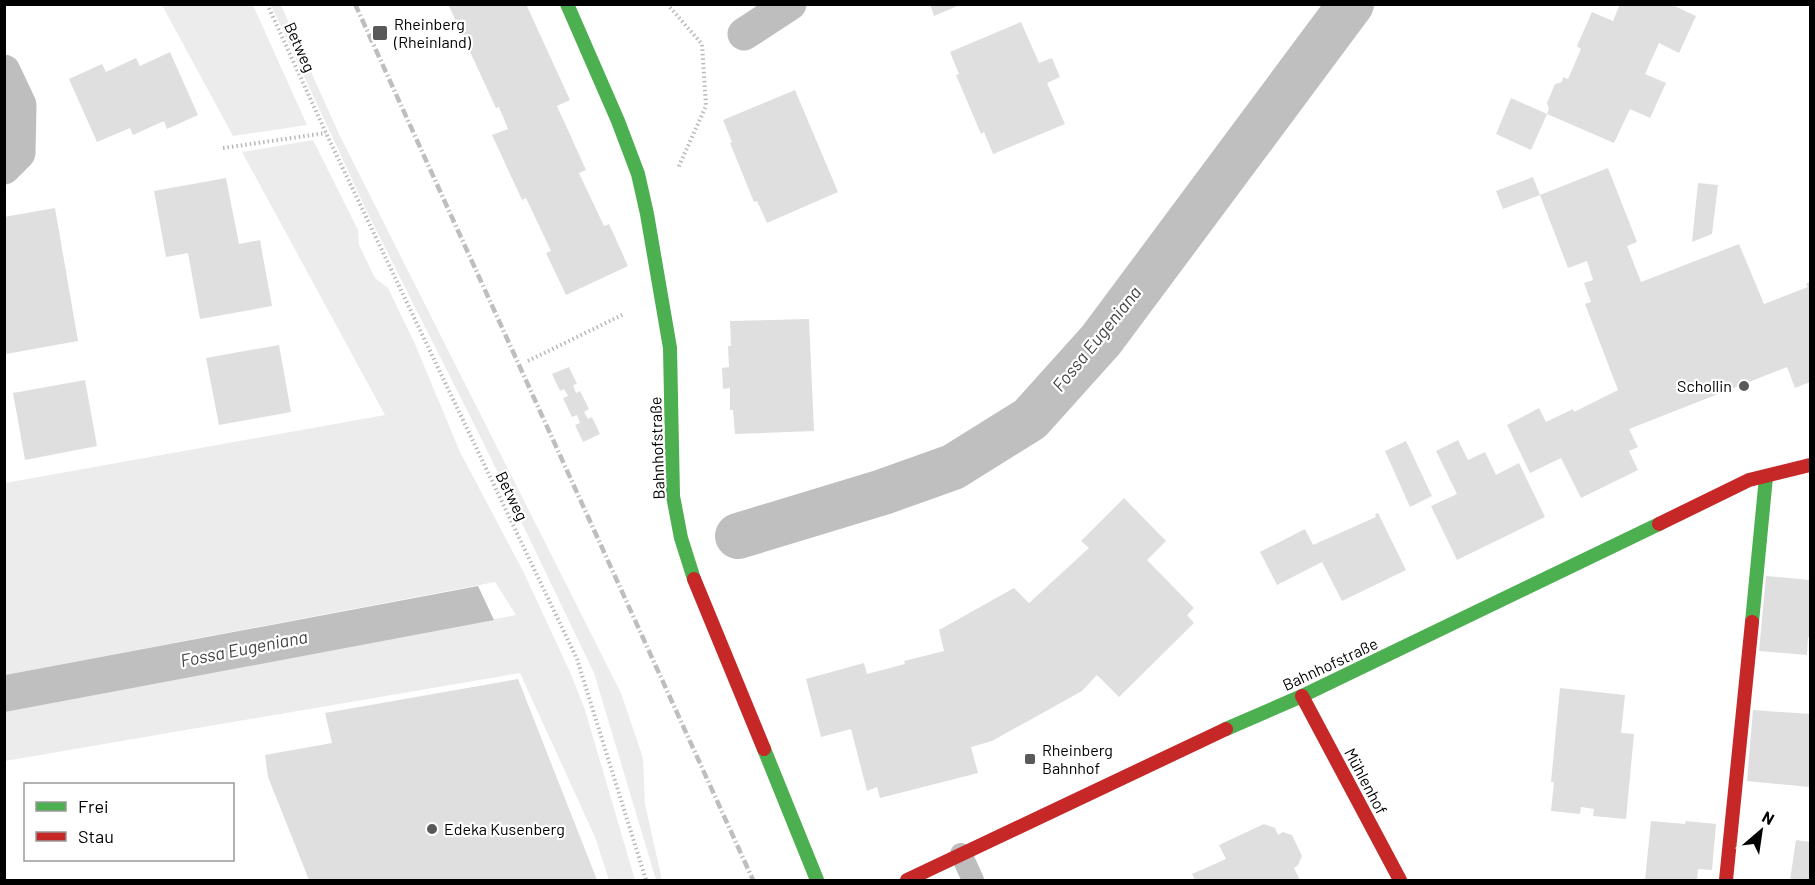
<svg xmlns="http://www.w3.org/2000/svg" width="1815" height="885" font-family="Barlow,sans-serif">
<rect width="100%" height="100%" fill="#fff"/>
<path fill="#ececec" d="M162,5h91l54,120 -74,11z
M271,5h10l58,129 282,559 22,65 2,46 17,76h-6l-62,-207 -112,-233 -114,-226z
M313,140l45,90 1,15 16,33 13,10 27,56 45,108 63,119 47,101 15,38 50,170h-26l-14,-43 -75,-164 -515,88v-49l511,-97 -21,-33 -490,93v-192l380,-68 -143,-263z"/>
<path fill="#bfbfbf" d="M478,586l16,34 -489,92v-37z"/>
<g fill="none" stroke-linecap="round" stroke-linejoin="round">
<path stroke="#bfbfbf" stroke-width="46" d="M738,536l145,-44 70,-25 77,-48 71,-79 250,-336"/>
</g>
<path fill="#dfdfdf" d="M448,4h78l44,96 -13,6 29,64 -7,3 25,53 5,-2 19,42 -62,29 -20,-42 5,-2 -25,-53 -4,2 -30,-65 16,-6 -9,-22 -3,1z
M930,4h32l-28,12z
M1620,4h50l26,12 -17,37 -20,-10 -14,31 21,9 -16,35 -20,-9 -16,34 -67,-29 2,-5 -2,-6 8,-19 7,-2 1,-5 5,2 13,-30 -4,-3 15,-34 21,9z
M1021,22l18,41 13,-5 8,19 -13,6 18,41 -72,30 -9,-22 -3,2 -25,-59 3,-1 -9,-22z
M170,52l28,63 -31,14 -3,-8 -31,14 -3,-7 -33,14 -28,-63 33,-15 4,8 30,-14 4,8z
M795,90l43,102 -71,31 -10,-22 -3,1 -24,-59 2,-1 -9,-22z
M1511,98l36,16 -16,36 -35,-16z
M1608,168l29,74 -10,4 14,36 98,-38 25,60 44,-17 -2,-3 4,-2v100l-15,6 -8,-21 -158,62 9,18 -9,4 9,19 -57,28 -20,-40 -31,15 -23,-48 32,-17 7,14 27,-13 1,3 44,-22 -33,-86 6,-2 -7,-19 9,-3 -6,-19 -19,7 -28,-73 -37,14 -7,-18 37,-14 7,18z
M226,178l13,66 21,-4 12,66 -72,13 -12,-66 -22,4 -12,-66z
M1698,183l20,2 -6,49 -20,8z
M55,208l23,133 -72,13 -2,-137z
M809,319l5,112 -79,3 -2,-24h-3v-22l-7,1 -1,-21 7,-1 -1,-21h3l-1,-25z
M279,345l12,67 -72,13 -13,-67z
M569,367l8,17 -4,1 3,8 4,-2 9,18 -5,3 4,7 4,-2 8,17 -17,8 -8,-17 5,-2 -3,-8 -5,2 -9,-19 5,-2 -4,-7 -4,2 -8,-17z
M85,380l12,66 -72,14 -12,-67z
M1458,440l10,20 17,-8 11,23 23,-12 26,54 -88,43 -26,-54 26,-12 -21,-43z
M1406,441l26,55 -22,11 -25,-56z
M1124,498l42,43 -19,19 47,48 -7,7 7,8 -75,74 -22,-22 -15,16 -90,50 -21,6 7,26 -98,25 -3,-11 -10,4 -16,-62 -30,8 -15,-58 58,-16 3,11 38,-10 -1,-3 40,-10 -5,-21 75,-42 15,15 60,-55 -8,-7z
M1378,513l28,57 -64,31 -20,-39 -45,23 -17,-33 45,-23 8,16 63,-28 -1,-3z
M1766,576l44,4v57h-2l-1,18 -48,-4z
M518,679l79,201h-288l-41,-103 -3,-22 67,-12 -7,-30z
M1560,688l65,7 -4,38 13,1 -8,85 -33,-3 1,-7 -13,-2 -1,7 -29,-3 3,-29h-3z
M1753,710l57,4v73l-63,-6z
M1651,821l34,3 1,-3 30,3 -4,46 -14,-1 -1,11h-52z
M1264,824l11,4 3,7 5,-3 9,3 10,21 -4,9 -4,3 6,12h-105l-3,-6 34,-15 -7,-14z
M1796,840l14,2v38h-20z"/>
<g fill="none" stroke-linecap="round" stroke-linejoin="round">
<path stroke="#b9b9b9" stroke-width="4" stroke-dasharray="1.5 3" stroke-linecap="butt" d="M267,4l59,129 251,526 69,221
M667,4l35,40 4,62 -28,62
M223,148l103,-15
M528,361l96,-47"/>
<path stroke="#bebebe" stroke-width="22" d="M961,854l12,26"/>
<path stroke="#bebebe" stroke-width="33" d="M744,34l46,-30
M4,71l16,34 -1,48 -15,15"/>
<path stroke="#4caf50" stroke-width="14" d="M567,4l51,117 20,53 9,40 23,134 3,148 8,42 13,41
M1752,622l14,-145
M1226,729l76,-33 357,-172
M764,749l53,131"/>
<path stroke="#c62828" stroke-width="14" d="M1659,524l90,-44 61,-15
M694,579l70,170
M1302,696l98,184
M907,880l319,-151
M1726,880l26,-258"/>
<path stroke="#bebebe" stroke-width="4.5" stroke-dasharray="9 3 1.5 3" stroke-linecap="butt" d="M355,4l398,876"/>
</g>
<g fill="#595959" stroke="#fff" stroke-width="2">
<rect x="372" y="25" width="16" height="16" rx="3"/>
<circle cx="1744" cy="386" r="6"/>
<rect x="1024" y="753" width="12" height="12" rx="3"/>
<circle cx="432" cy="829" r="6"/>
</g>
<g text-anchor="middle" stroke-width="4.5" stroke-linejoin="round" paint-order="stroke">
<g font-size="16" fill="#000" stroke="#fff" text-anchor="start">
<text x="394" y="30">Rheinberg<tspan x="394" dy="18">(Rheinland)</tspan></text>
<text x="1732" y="392" text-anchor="end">Schollin</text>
<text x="1042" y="756">Rheinberg<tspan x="1042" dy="18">Bahnhof</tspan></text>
<text x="444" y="835">Edeka Kusenberg</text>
</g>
<g font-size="16" fill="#000" stroke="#fff">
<text transform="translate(300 47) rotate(66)" y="6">Betweg</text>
<text transform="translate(657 448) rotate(-92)" y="6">Bahnhofstraße</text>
<text transform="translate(512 496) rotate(64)" y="6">Betweg</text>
<text transform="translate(1330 664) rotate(-25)" y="6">Bahnhofstraße</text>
<text transform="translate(1366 781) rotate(62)" y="6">Mühlenhof</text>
</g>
<g font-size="18" font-style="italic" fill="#444" stroke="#fff">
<text transform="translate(1097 339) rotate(-51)" y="6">Fossa Eugeniana</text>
<text transform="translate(244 649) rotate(-11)" y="6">Fossa Eugeniana</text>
</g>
</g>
<rect width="1815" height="885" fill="none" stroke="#000000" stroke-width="12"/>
<rect x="24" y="783" width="210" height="78" fill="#ffffff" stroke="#999999" stroke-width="1.5"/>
<rect x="36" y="802" width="30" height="9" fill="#4caf50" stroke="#999999" stroke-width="1.5"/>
<text x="78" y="813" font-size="18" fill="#000000">Frei</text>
<rect x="36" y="832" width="30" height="9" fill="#c62828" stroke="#999999" stroke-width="1.5"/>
<text x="78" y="843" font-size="18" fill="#000000">Stau</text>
<g transform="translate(1761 831) rotate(29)" stroke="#ffffff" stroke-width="4.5" paint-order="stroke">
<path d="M0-4.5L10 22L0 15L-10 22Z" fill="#000000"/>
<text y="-9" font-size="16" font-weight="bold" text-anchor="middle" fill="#000000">N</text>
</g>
</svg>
